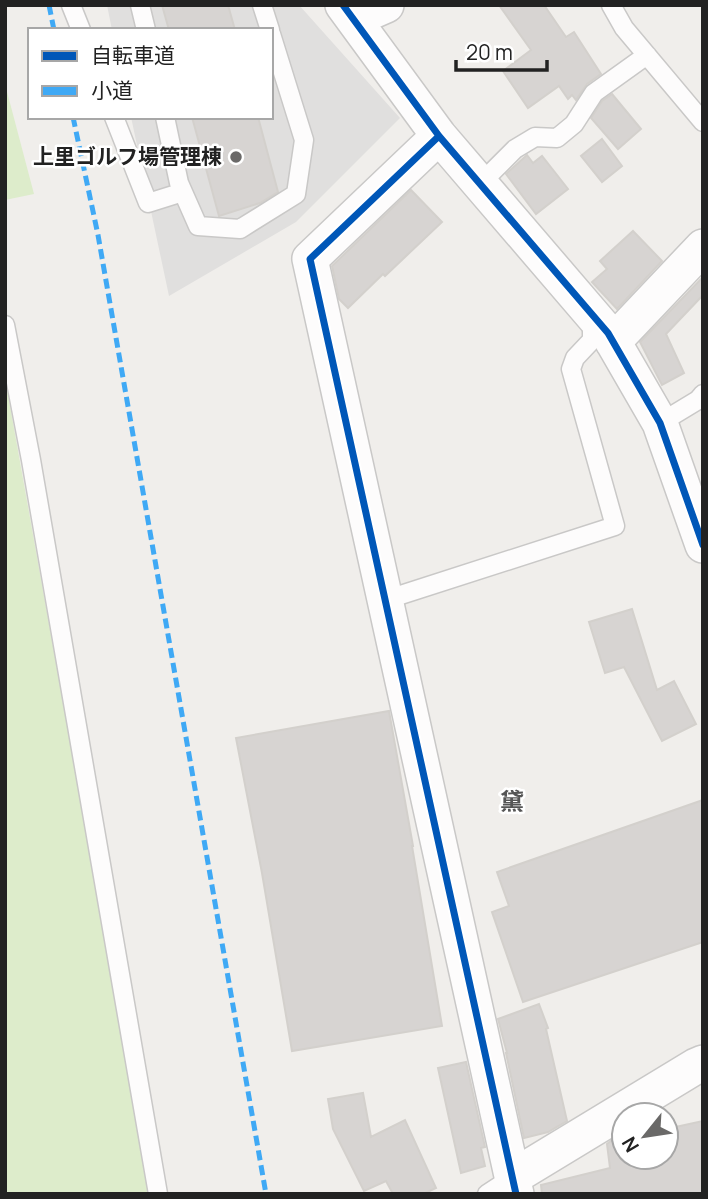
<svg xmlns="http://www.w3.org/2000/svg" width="708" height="1199" font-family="Manrope,'Noto Sans JP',sans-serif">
<rect width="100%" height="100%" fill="#f0eeeb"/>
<path fill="#ddeccb" d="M5,84l29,110 -29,6z
M5,378l146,816h-146z"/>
<path fill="#e0dfde" d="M107,5h192l101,113 -104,104 -127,74 -38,-179h140v-87h-159z"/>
<path fill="#d7d4d2" stroke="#d3d0cc" stroke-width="2" d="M162,5h66l7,25h-66z
M499,5h45l22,32 8,-5 27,42 -14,10 -11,16 -4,-5 -4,4 -9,-13 -31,22 -25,-37 28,-21z
M612,94l29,35 -23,20 -27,-31 11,-17z
M192,117h66l20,75 -18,11 -41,13z
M602,139l20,27 -20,16 -21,-26z
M527,155l6,8 9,-7 26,33 -32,25 -30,-40z
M411,190l31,32 -57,54 -2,-2 -35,34 -9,-9 -7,-33z
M633,231l29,30 -45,48 -25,-27 15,-13 -7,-8z
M703,277v18l-37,39 18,39 -22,12 -22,-43z
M632,609l25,81 17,-9 22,43 -34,17 -38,-74 -19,6 -16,-51z
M389,711l24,135h-1l30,180 -150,25 -30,-178 -26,-135z
M703,800v142l-180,60 -31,-90 17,-6 -12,-34z
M539,1004l9,24 -2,1 21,92 -19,11 -24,6 -18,-85h1l-9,-34z
M466,1062l19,85 -4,1 4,18 -24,7 -23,-105z
M363,1093l8,44 34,-17 31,68 -13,6h-30l-7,-13 -22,10 -31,-62 -5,-30z
M703,1121v73h-161l-1,-9 69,-17 -3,-24 5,-4 12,-2v19h42v-28z"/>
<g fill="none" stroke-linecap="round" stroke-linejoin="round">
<g stroke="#c9c8c7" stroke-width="21">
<path id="service" d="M71,5l10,25
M140,5l6,25
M262,5l8,25
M611,5l13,23 79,94
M114,117l34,86 35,-11
M165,117l14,66 19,43 42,3 56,-35 8,-54 -33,-106
M480,184l35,-35 20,-12 22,1 17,-14 20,-31 53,-38
M5,325l26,135 127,734
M660,423l38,-23 5,-6
M385,600l230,-74 -44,-157 4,-11 17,-18v-20
M487,1194l26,-17"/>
</g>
<g stroke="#c9c8c7" stroke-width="38">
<path id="minor" d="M343,5l96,131 169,197 52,90 43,122
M354,19l32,-14
M439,136l-129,123 206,935
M613,342l90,-95
M513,1177l183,-111 7,-3"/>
</g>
<use href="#service" stroke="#fdfcfc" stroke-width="18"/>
<use href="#minor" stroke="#fdfcfc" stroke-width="35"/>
<path stroke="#3fa9f5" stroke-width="5" stroke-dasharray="10 5" stroke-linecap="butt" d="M49,5l5,25
M73,117l25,118 168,959"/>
<g stroke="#fff" stroke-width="11">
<path id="cycleway" d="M343,5l96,131 169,197 52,90 43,122
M439,136l-129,123 206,935"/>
</g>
<use href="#cycleway" stroke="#0057b8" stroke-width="7"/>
</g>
<circle fill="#6a6968" stroke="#fff" stroke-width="2.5" cx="236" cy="157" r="7"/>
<g text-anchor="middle" stroke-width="5" stroke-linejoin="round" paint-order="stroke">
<g font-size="21" font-weight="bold" fill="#222" stroke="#fff" text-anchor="end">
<text x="222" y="164">上里ゴルフ場管理棟</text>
</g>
<g font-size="24" font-weight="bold" fill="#555" stroke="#fff">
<text x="512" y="810">黛</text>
</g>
</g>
<rect width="708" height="1199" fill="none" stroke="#222222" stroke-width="14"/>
<rect x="28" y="28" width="245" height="91" fill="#ffffff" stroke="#a7a7a7" stroke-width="2"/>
<rect x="42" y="51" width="35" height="10" fill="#0057b8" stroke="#a7a7a7" stroke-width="2"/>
<text x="91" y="63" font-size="21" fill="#222222">自転車道</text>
<rect x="42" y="86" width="35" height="10" fill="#3fa9f5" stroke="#a7a7a7" stroke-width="2"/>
<text x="91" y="98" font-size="21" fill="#222222">小道</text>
<g transform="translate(645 1136) rotate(240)"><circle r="33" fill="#ffffff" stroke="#a7a7a7" stroke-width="2"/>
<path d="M0-5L12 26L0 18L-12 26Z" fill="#6a6968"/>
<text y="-10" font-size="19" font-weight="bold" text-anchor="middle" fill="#222222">N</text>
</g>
<path d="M456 60v10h91v-10" fill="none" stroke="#222222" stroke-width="3.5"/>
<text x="466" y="60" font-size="21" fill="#222222" stroke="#ffffff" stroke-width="5" paint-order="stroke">20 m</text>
</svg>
